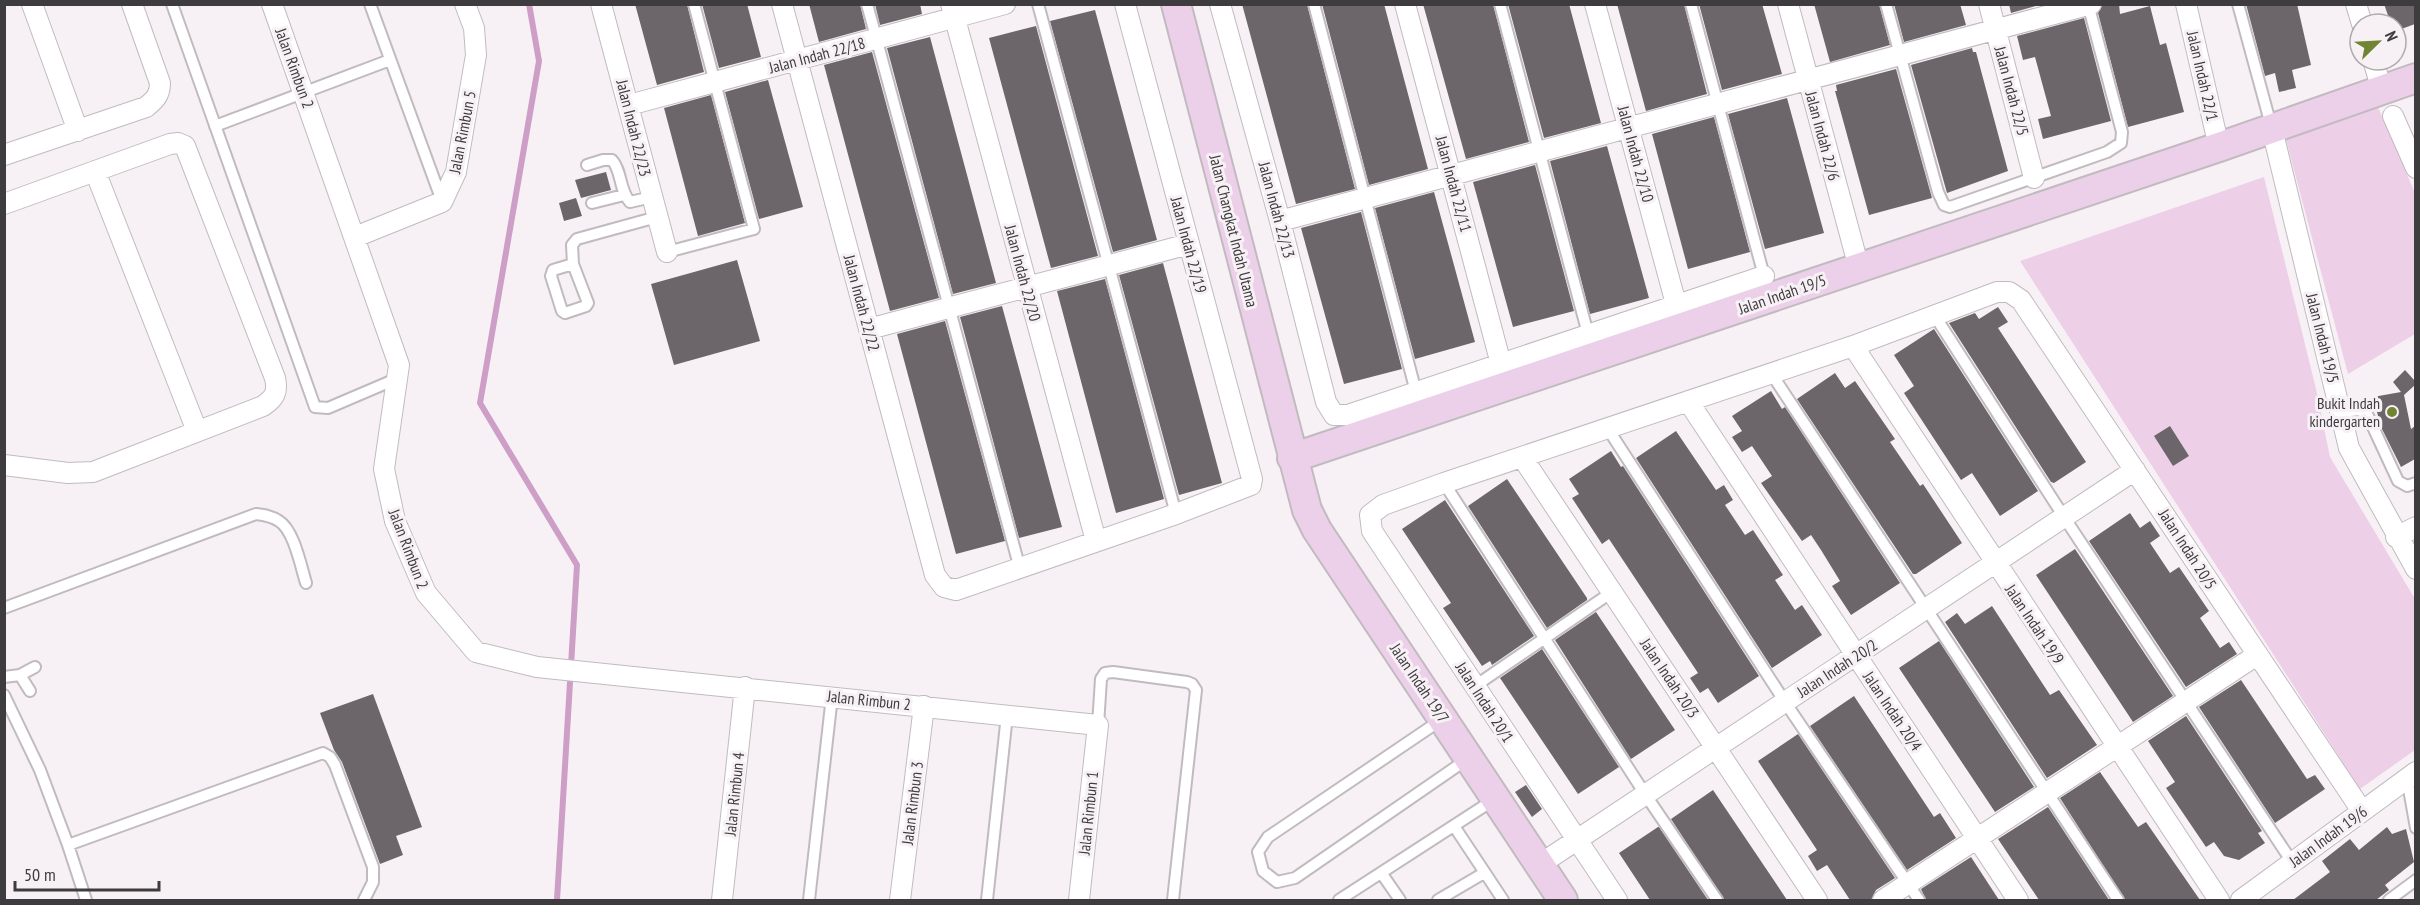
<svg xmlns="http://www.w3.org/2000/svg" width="2420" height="905" font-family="'PT Sans Narrow',sans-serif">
<rect width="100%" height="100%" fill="#f7f1f6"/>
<path fill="#edcfe8" d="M2374,98l41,95v141l-67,40 -64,-242z
M2264,177l52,212 14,68 85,142v151l-55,39 -340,-528z"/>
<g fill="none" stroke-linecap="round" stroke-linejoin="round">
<path stroke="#cd9ec6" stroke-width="6" d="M529,4l10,57 -59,342 97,162 -20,335"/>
</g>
<path fill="#6c666b" d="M635,4h52l17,68 -47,13z
M702,4h45l14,53 -42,11z
M809,4h51l6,25 -47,13z
M875,4h45l2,10 -42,11z
M1242,4h65l48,185 -59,15z
M1322,4h62l44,165 -59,16z
M1423,4h70l36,138 -63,17z
M1508,4h61l32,119 -57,15z
M1617,4h67l23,90 -61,17z
M1699,4h63l20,70 -60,16z
M1814,4h65l11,41 -60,17z
M1894,4h66l6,21 -62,17z
M2009,4h34l-32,9z
M2103,4h16l1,10 30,-8 10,39 6,-2 18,69 -56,15 -30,-114z
M2246,4h51l14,61 -19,5 4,18 -17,4 -4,-19 -10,3z
M2384,4h31v20l-19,7v-7h-5z
M1095,10l62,230 -44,12 -63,-231z
M2084,18l27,103 -68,18 -5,-20 13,-3 -16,-59 -12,3 -6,-24z
M1036,26l62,230 -47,12 -62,-230z
M930,37l66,246 -43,11 -66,-246z
M1972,48l1,4h3l32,119 -61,22 -36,-128z
M872,52l67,246 -49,13 -66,-246z
M1896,69l36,129 -63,17 -34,-124h2l-1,-6z
M768,80l35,127 -44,12 -34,-127z
M711,95l34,128 -47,13 -34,-128z
M1787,98l37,135 -59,16 -37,-135z
M1714,117l36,135 -62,17 -36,-135z
M1607,146l42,152 -59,16 -40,-153z
M1535,165l39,146 -61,16 -40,-145z
M606,172l5,18 -30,8 -6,-18z
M1434,192l41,150 -60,17 -40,-151z
M576,198l6,18 -18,5 -5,-18z
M1361,212l41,157 -58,15 -43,-156z
M737,260l23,81 -86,24 -23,-81z
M1163,263l59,220 -43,12 -60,-220z
M1105,279l59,220 -48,14 -59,-222z
M1002,306l60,221 -43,11 -59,-221z
M1998,307l10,15 -10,6 88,134 -32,21 -3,-1 -102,-159 26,-10 4,6z
M945,321l60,220 -49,13 -59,-220z
M1934,329l104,162 -38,25 -28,-43 -11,7 -57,-87 10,-7 -20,-31z
M2405,370l10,11v4l-11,10 7,34 4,-3v33l-14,8 -20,-40 -8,-30 28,-5 -8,-10z
M1835,373l10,15 10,-7 40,58 -5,3 30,44 3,-2 39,59 -46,31h-3l-116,-175z
M1771,391l11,18 3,-2 115,176 -49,32 -19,-29 8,-5 -19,-31 -10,-15 -9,6 -41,-58 11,-7 -20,-30 -10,6 -10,-15 10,-6 -10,-15z
M2170,426l19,30 -16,10 -19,-30z
M1676,431l40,59 8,-5 9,15 -8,5 20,30 8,-5 30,45 -8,5 20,30 7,-5 20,30 -50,33 -136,-210z
M1611,451l10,16 2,-1 136,210 -41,27 -10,-15 -8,5 -10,-15 8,-5 -89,-134 -7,5 -30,-46 7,-4 -10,-15z
M1507,479l80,119v2l-40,28 -79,-122z
M1445,500l89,136 -42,29 -2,-4 -8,5 -39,-58 8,-5 -49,-74z
M2130,513l10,15 10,-7 10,15 -10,7 20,30 9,-6 30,44 -9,7 20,30 9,-6 8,12 -51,33 -97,-146z
M2075,549l98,147 -40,26 -97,-147z
M1992,606l58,89 9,-5 38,55 -50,33 -102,-156 12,-9 8,11z
M1596,612l79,118 -44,29 -76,-119z
M1939,641l95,146 -39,25 -96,-144z
M1542,649l77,118 -41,27 -78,-116z
M2241,680l66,99 8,-4 10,14 -50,34 -76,-116z
M373,694l49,133 -26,9 7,19 -23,9 -38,-102 -8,-12 -14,-37z
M1854,696l80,121 6,-4 16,25 -49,32 -97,-144z
M2186,716l76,115 -4,2 7,10 -26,17 -15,-4 -10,-14 -8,5 -40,-59 9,-6 -27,-41z
M1798,734l97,144 -19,12 -5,10h-21l-23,-35 -10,6 -9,-15 9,-6 -59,-89z
M2100,772l38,55 8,-5 54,78h-75l-65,-102z
M1526,785l16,24 -10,8 -17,-25z
M1713,790l60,89 14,21h-63l-53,-81z
M2048,807l61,93h-70l-41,-61z
M1658,827h1l49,73h-58l-31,-47z
M2387,827l5,7 14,-5 8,33 -29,23 4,5 -13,10h-83l37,-28 -8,-11 28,-22 9,11z
M1971,857l28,43h-73l-5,-11z"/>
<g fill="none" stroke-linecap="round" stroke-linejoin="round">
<g stroke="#c1bbc0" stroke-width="14">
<path id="lane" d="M172,4l143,403 13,1 68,-29
M370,4l72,197
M867,4l153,565
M1038,4l138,510
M1314,4l102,388
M1500,4l88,330
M1691,4l73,272
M1886,4l52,188 6,13 6,2 157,-55 14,-9 1,-11 -34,-128
M2238,4l34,125
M215,126l175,-66
M587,165l16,-5h9c10,11 7,30 18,42l22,-5
M592,203l32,-8
M667,252l87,-23 -60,-225
M573,264l15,39 -2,3 -21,7 -3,-2 -11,-35 2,-6 20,-6 -1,-19 5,-6 80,-22
M1935,316l129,201 228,345
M1771,373l347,527
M2341,412l18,-2 8,4 31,67 9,5 9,-3
M1608,429l177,273 134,198
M1444,483l201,311 72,106
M4,608l252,-94c8,1 16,2 23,7 15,9 22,46 27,62
M20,675l15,-8
M4,677l16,-2 10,16
M1475,686l137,-94
M4,695l36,75 28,75 18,55
M1441,720l-173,117 -10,15 5,19 14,11 18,-4 174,-120
M1098,725l3,-46 4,-6 8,-1 74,10 5,2 4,6 -23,210
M2407,778l9,50
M1454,826l49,74
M68,845l255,-92 7,4 5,8 38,102v15l-9,18
M1382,874l18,26
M809,900l23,-204
M987,900l20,-185
M1339,900l156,-101
M1438,900l46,-27
M2389,900l27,-20"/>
</g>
<g stroke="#c1bbc0" stroke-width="22">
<path id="street" d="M32,4l46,127
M272,4l127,361 -15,104 11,52 31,72 50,59 61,15 561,58 -19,175
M601,4l66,248
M782,4l153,571 9,12 12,3 220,-76 75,-29 1,-6 -127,-475
M951,4l145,537
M1220,4l60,217 46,181 8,13h14l416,-139
M1405,4l96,360
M1595,4l81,300
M1788,4l71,264
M1989,4l45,174
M2186,4l33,143
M2356,4l6,20
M2373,60l9,30
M629,105l376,-101
M2393,116l23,52
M2272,129l77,319 67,121
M4,155l142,-48c9,-7 14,-12 14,-24l-28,-79
M95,171l102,260
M4,204l166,-60 8,-1 7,3 90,232c3,14 0,20 -12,28l-170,66 -25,1 -64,-8
M1280,221l811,-217
M355,237l87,-35 14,-30 20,-117 -2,-27 -9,-24
M869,329l320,-85
M1853,346l366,554
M1688,401l330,499
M1522,457l295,443
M2396,537l20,-10
M1539,865l596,-395
M722,900l23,-213
M900,900l24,-194
M1617,900l-245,-369 -2,-16 13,-10 61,-22 409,-137 144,-54h12l12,8 341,511
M1883,900l374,-245
M2241,900l175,-128"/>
</g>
<g stroke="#c1bbc0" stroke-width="32">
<path id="secondary" d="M1176,4l131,506 10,20 246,370
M1292,458l927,-311 197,-69"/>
</g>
<use href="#lane" stroke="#fff" stroke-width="10"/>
<use href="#street" stroke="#fff" stroke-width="20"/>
<use href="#secondary" stroke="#eccfe8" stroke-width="28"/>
</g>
<circle fill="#708434" stroke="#f7f1f6" stroke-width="2" cx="2392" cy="412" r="6"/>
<g text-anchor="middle" stroke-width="6" stroke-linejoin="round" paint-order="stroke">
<g font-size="16" fill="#3e3c3e" stroke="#f7f1f6">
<text transform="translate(817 55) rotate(-15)" y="6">Jalan Indah 22/18</text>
<text transform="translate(295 68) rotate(70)" y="6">Jalan Rimbun 2</text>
<text transform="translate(2203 76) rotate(77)" y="6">Jalan Indah 22/1</text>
<text transform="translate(2012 91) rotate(75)" y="6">Jalan Indah 22/5</text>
<text transform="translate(634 128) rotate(76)" y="6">Jalan Indah 22/23</text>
<text transform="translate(462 132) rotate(-79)" y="6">Jalan Rimbun 5</text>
<text transform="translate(1823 136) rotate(75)" y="6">Jalan Indah 22/6</text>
<text transform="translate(1636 154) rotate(75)" y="6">Jalan Indah 22/10</text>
<text transform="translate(1454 184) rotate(75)" y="6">Jalan Indah 22/11</text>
<text transform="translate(1277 210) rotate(75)" y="6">Jalan Indah 22/13</text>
<text transform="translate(1234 231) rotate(76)" y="6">Jalan Changkat Indah Utama</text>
<text transform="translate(1189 245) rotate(75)" y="6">Jalan Indah 22/19</text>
<text transform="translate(1023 273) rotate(75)" y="6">Jalan Indah 22/20</text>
<text transform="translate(1782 294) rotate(-19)" y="6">Jalan Indah 19/5</text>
<text transform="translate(862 303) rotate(75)" y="6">Jalan Indah 22/22</text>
<text transform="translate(2323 338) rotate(76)" y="6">Jalan Indah 19/5</text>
<text transform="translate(409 549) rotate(69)" y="6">Jalan Rimbun 2</text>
<text transform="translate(2188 549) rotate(57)" y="6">Jalan Indah 20/5</text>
<text transform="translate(2035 624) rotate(56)" y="6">Jalan Indah 19/9</text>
<text transform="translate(1837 668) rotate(-33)" y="6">Jalan Indah 20/2</text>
<text transform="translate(1670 678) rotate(56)" y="6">Jalan Indah 20/3</text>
<text transform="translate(1420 683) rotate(56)" y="6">Jalan Indah 19/7</text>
<text transform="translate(869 700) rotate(6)" y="6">Jalan Rimbun 2</text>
<text transform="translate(1485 702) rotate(57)" y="6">Jalan Indah 20/1</text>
<text transform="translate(1893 711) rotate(56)" y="6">Jalan Indah 20/4</text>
<text transform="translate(734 794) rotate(-84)" y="6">Jalan Rimbun 4</text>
<text transform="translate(912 803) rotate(-83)" y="6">Jalan Rimbun 3</text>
<text transform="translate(1088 813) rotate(-84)" y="6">Jalan Rimbun 1</text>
<text transform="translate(2328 836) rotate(-36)" y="6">Jalan Indah 19/6</text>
</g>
<g font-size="16" fill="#3e3c3e" stroke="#f7f1f6" text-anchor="end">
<text x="2380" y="409">Bukit Indah<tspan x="2380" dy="18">kindergarten</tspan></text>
</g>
</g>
<rect width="2420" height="905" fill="none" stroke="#3e3c3e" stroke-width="12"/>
<g transform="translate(2378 42) rotate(66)"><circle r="28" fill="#f7f1f6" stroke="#ada9ac" stroke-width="1.5"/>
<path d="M0-4.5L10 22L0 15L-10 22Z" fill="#708434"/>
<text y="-9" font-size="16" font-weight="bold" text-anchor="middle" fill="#3e3c3e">N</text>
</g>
<path d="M15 881v9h144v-9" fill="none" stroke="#3e3c3e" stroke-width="3"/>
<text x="24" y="881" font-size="18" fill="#3e3c3e" stroke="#f7f1f6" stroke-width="4.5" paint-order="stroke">50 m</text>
</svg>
